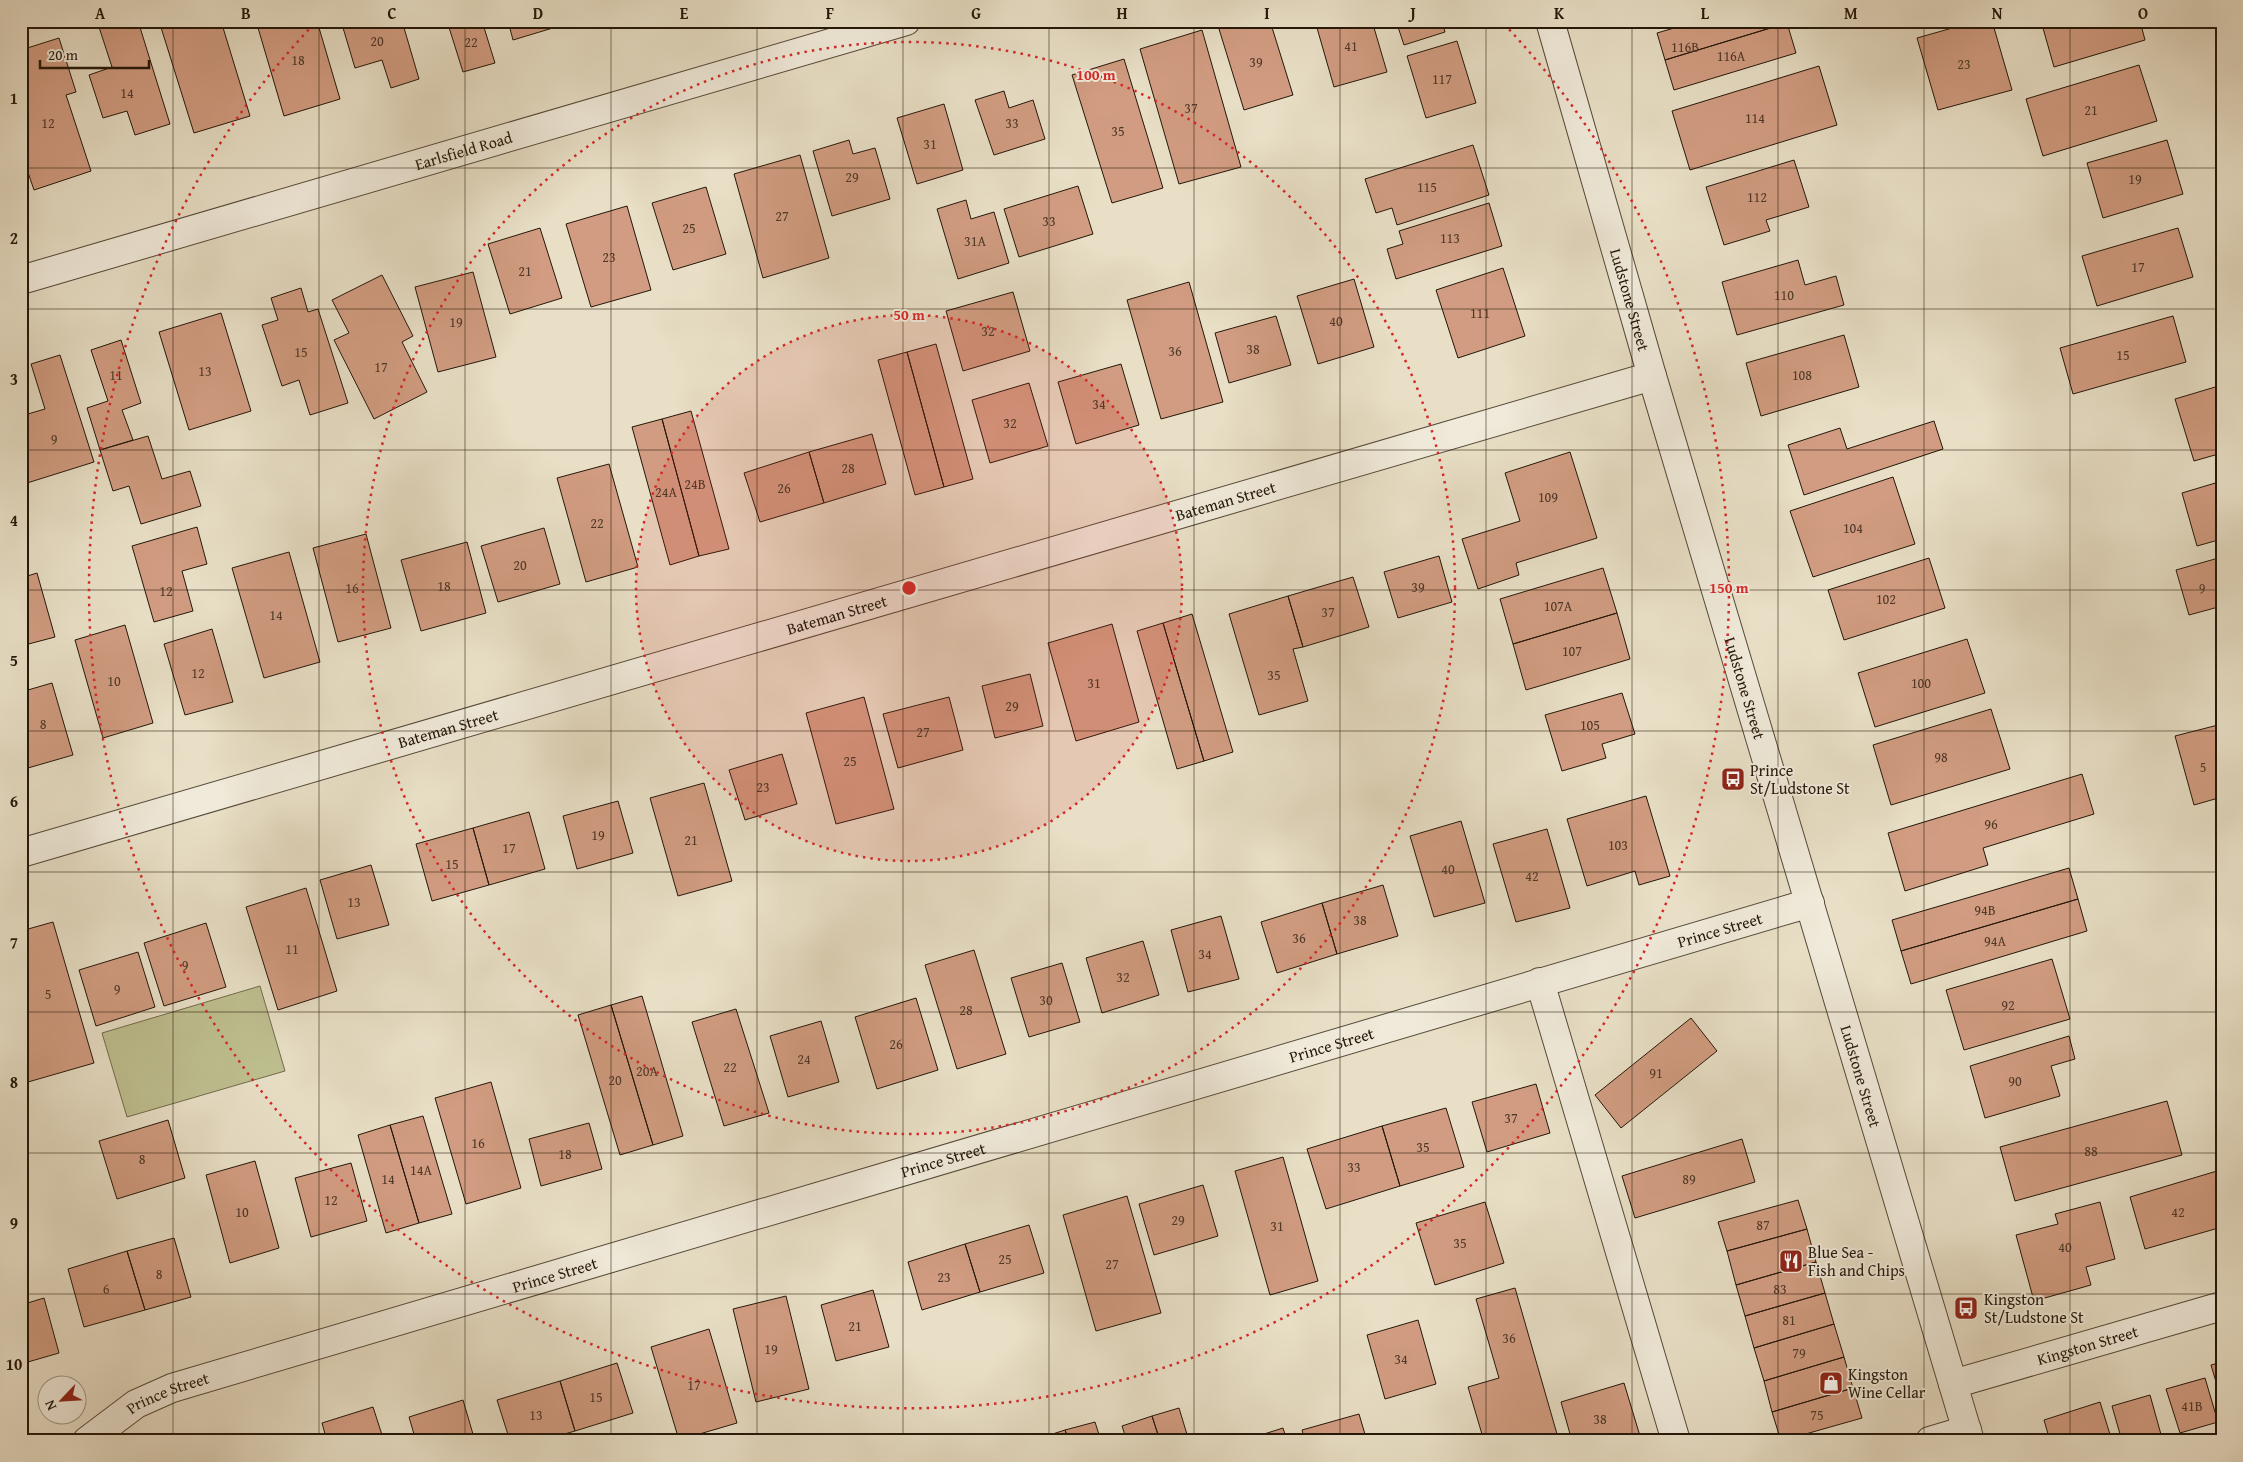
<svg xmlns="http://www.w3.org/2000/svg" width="2243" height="1462" font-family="'Gentium Book Plus',serif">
<rect width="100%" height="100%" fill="#e8dfc6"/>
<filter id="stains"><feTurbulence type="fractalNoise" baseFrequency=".004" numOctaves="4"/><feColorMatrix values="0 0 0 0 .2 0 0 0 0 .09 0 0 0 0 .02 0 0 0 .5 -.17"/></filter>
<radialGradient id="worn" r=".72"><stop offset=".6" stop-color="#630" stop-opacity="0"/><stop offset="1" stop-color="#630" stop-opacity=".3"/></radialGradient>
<path fill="#bebf90" stroke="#716b4c" d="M260,986l25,85 -158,46 -25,-84z"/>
<path fill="#d19c81" stroke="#241709" d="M97,21h41l32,103 -35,11 -8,-24 -24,7 -14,-43 23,-8z
M159,21h62l29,95 -56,17z
M256,21h61l23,78 -56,17z
M341,21h61l17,58 -28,9 -9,-28 -27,8z
M447,21h35l13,42 -32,9z
M508,21h68l-63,19z
M1245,21h25l23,74 -49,15 -25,-81z
M1315,21h57l15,51 -53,15z
M1396,21h46l3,11 -41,13z
M1698,21h88l1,2 -122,37 -8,-27z
M1977,21h15l20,69 -74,20 -21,-72z
M2041,21h99l5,19 -91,27z
M1787,23l9,30 -122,37 -9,-30z
M1202,30l39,137 -62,17 -39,-135z
M59,38l17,54 -10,3 25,76 -57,19 -13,-38v-102z
M1457,41l19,62 -50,15 -19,-62z
M1124,59l39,129 -51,15 -40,-128z
M2139,65l18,56 -114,35 -17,-57z
M1819,66l18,59 -147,45 -18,-59z
M1004,91l5,17 24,-8 12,39 -51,16 -19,-55z
M944,104l19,66 -46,14 -20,-66z
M849,140l4,14 22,-6 15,51 -58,17 -19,-65z
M2167,140l16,54 -80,24 -16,-55z
M1473,145l16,50 -92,30 -5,-17 -16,5 -11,-34z
M800,155l29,103 -66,20 -29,-104z
M1794,160l15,47 -43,13 4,11 -46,14 -18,-58z
M1078,186l15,48 -74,23 -15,-48z
M706,187l20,67 -53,16 -21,-67z
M966,200l5,19 23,-7 15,51 -51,16 -21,-70z
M1489,203l13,43 -106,33 -9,-30 16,-5 -4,-13z
M627,206l24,84 -60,17 -25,-83z
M540,228l22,70 -52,16 -22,-70z
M2178,228l15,49 -96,29 -15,-50z
M1798,260l7,25 31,-9 8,29 -107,30 -15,-53z
M1503,268l22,68 -67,22 -22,-68z
M473,272l23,85 -58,15 -23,-85z
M382,275l31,61 -11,6 25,50 -53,27 -40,-79 15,-7 -17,-33z
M1354,279l20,68 -56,17 -21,-68z
M1189,282l34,120 -62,17 -34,-119z
M301,288l7,24 10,-3 30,94 -38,12 -11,-35 -17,6 -20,-61 16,-5 -7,-22z
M1013,292l17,59 -67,20 -17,-60z
M221,313l30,98 -62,19 -30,-98z
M1276,316l15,49 -62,18 -14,-50z
M2173,316l13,46 -113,32 -13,-46z
M1844,335l15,52 -98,29 -15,-53z
M121,340l20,63 -19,7 11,30 -33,10 -13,-42 21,-7 -17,-51z
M936,344l37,135 -29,8 -37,-135z
M907,352l37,135 -29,8 -37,-135z
M60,355l34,107 -67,21 -6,-20v-47l24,-7 -14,-45z
M1121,364l18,61 -63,19 -18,-62z
M1029,383l19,63 -58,17 -18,-63z
M2222,385v68l-28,8 -19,-62z
M691,411l38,138 -30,7 -37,-137z
M662,419l37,137 -29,9 -38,-138z
M1934,421l9,28 -139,46 -16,-50 52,-17 7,21z
M872,434l14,50 -62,19 -15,-51z
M148,436l14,43 28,-8 11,35 -60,18 -12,-38 -16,5 -13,-41z
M809,452l15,51 -64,19 -16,-49z
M1570,452l27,86 -81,25 3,12 -41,14 -16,-50 58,-18 -15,-48z
M609,464l29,103 -52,15 -29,-104z
M1893,477l22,67 -102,33 -23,-66z
M2222,481v58l-25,7 -15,-53z
M197,527l10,37 -25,7 11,40 -39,11 -22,-76z
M544,528l16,56 -62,18 -17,-56z
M366,534l25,94 -53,14 -25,-94z
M467,542l19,71 -65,18 -20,-71z
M289,552l31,110 -56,16 -32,-110z
M1439,556l13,46 -54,16 -14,-46z
M2222,557v49l-33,9 -13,-45z
M1929,558l16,50 -101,32 -16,-50z
M1603,568l14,45 -104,31 -13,-45z
M37,573l18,64 -34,9v-68z
M1353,577l16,50 -66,20 -15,-51z
M1288,596l15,51 -10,2 15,52 -49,14 -30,-101z
M1617,613l13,46 -104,31 -13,-46z
M1192,614l41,138 -29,9 -41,-138z
M1163,623l41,138 -27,8 -40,-138z
M1112,624l27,98 -63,19 -28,-98z
M125,625l28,98 -50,15 -28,-98z
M212,629l21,73 -48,13 -21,-71z
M1967,639l18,54 -110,34 -17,-54z
M1030,674l13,52 -48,12 -13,-52z
M52,683l21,72 -52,15v-78z
M1622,693l13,41 -33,10 4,14 -44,13 -17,-56z
M864,697l30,112 -58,15 -30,-111z
M949,697l14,53 -65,18 -15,-54z
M1991,709l19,60 -119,36 -18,-60z
M2222,724v73l-28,8 -19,-69z
M782,754l15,50 -52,16 -16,-50z
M2082,774l12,40 -111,34 5,17 -83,26 -17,-58z
M704,783l28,98 -54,15 -28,-98z
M1646,796l24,80 -31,9 -4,-14 -48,15 -20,-67z
M618,801l15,52 -56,16 -14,-53z
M529,812l16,57 -56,16 -16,-57z
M1461,821l24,82 -51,14 -24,-81z
M473,828l16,57 -57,16 -16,-57z
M1547,829l23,79 -54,14 -23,-78z
M371,865l18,60 -52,14 -17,-59z
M2069,868l9,31 -177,52 -9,-31z
M1383,885l15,51 -61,18 -15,-51z
M306,888l31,103 -59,19 -32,-103z
M2078,899l9,32 -176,53 -10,-33z
M1322,903l15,51 -60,19 -16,-51z
M1221,916l18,63 -51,13 -17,-62z
M53,922l41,141 -66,19 -7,-24v-127z
M206,923l20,64 -62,19 -20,-63z
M1143,941l16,54 -57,18 -16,-55z
M974,950l32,104 -49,15 -32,-104z
M138,952l17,55 -59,19 -17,-56z
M2052,959l18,60 -106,31 -18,-60z
M1062,963l18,59 -51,15 -18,-59z
M642,996l41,140 -30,9 -42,-140z
M916,998l22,72 -61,19 -22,-72z
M611,1005l42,140 -33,10 -42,-140z
M736,1009l33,104 -45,13 -32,-104z
M1691,1018l26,33 -96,77 -26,-33z
M821,1021l18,61 -51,15 -18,-61z
M2069,1036l6,23 -24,7 9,30 -75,22 -15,-52z
M491,1082l30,106 -55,16 -31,-106z
M1536,1084l14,49 -63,19 -15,-50z
M2167,1101l15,54 -167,46 -15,-54z
M1446,1108l18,59 -64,19 -18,-60z
M423,1116l29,98 -33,9 -29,-98z
M168,1120l17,58 -68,21 -18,-58z
M589,1123l13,46 -61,17 -12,-47z
M390,1125l29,98 -33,10 -28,-98z
M1382,1126l18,60 -74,23 -19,-60z
M1742,1139l13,43 -120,36 -13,-42z
M1283,1157l35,124 -48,14 -35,-124z
M255,1161l24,87 -49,15 -24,-88z
M351,1163l16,58 -56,16 -16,-59z
M2217,1171l5,15v41l-77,22 -15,-52z
M1203,1185l15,51 -64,19 -15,-51z
M1127,1196l34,117 -65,18 -33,-116z
M1798,1200l9,29 -80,22 -9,-29z
M1485,1202l19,61 -69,22 -19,-62z
M2100,1202l15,57 -29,8 5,18 -57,16 -18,-66 42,-11 -3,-10z
M1029,1225l15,48 -64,19 -15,-48z
M1807,1229l9,33 -80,23 -9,-34z
M174,1238l17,59 -46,13 -18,-59z
M965,1244l15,48 -58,18 -14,-48z
M127,1251l18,59 -61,17 -16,-58z
M1816,1262l9,31 -80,23 -9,-31z
M1515,1288l42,146 -24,7h-49l-16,-54 31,-9 -23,-79z
M873,1290l16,57 -53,14 -15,-56z
M1825,1293l9,31 -80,24 -9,-32z
M786,1296l23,93 -53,13 -23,-93z
M44,1298l15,55 -38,11v-59z
M1418,1320l18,64 -51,15 -18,-64z
M1834,1324l10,33 -80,24 -10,-33z
M709,1329l28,94 -58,17 -28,-93z
M1844,1357l9,31 -81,24 -8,-31z
M2222,1362v40l-11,-37z
M617,1363l16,50 -58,18 -15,-50z
M2205,1378l13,44 -38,11 -14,-44z
M560,1381l15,50 -35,10h-30l-13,-41z
M1624,1383l16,53 -17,5h-51l-11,-39z
M1853,1388l9,30 -81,23 -9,-29z
M2150,1395l12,43 -9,3h-31l-10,-35z
M463,1400l12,41h-59l-7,-24z
M2100,1402l12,39h-62l-6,-21z
M373,1407l11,34h-57l-5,-18z
M1179,1408l10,33h-29l-8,-25z
M1359,1414l8,27h-62l-3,-11z
M1152,1416l8,25h-33l-5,-15z
M1095,1422l6,19h-32l-4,-11z
M1283,1428l4,13h-45z
M1065,1430l4,11h-32v-2z"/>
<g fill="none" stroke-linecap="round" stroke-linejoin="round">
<g stroke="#554938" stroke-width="30">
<g id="minor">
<path id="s1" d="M1550,21l102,355 318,1065"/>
<path id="s2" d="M21,280l885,-259"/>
<path id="s3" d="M21,853l1631,-477"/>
<path d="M1540,982l136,459"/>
<path id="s4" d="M1953,1384l269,-78"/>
<path id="s5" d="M87,1441l49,-37 36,-16 1638,-485"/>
<path d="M1930,1441l37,-11"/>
</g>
</g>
<use href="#minor" stroke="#f0eada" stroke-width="28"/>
</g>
<path fill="none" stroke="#241709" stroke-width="1" stroke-opacity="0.55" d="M173,21v1420M319,21v1420M465,21v1420M611,21v1420M757,21v1420M903,21v1420M1049,21v1420M1194,21v1420M1340,21v1420M1486,21v1420M1632,21v1420M1778,21v1420M1924,21v1420M2070,21v1420M21,168h2201M21,309h2201M21,450h2201M21,590h2201M21,731h2201M21,872h2201M21,1012h2201M21,1153h2201M21,1294h2201"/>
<circle cx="909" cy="588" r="273" fill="#d62828" fill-opacity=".12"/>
<g fill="none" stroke="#d62828" stroke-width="2.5" stroke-dasharray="2.5 5">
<circle cx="909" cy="588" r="273"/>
<circle cx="909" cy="588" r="546"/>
<path d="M1504 24A820 820 0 1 1 314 24"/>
</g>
<defs>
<g id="bus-square" transform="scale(1.25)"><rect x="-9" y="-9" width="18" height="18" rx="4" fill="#8f2418" stroke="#f0eada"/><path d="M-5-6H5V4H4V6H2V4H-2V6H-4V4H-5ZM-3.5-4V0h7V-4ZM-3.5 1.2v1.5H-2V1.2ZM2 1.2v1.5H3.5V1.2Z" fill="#fff"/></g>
<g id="restaurant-square" transform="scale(1.25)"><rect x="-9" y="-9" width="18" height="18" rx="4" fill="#8f2418" stroke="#f0eada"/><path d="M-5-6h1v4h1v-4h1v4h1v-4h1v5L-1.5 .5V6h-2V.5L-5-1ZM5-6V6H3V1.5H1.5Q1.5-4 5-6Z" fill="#fff"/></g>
<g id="shop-square" transform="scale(1.25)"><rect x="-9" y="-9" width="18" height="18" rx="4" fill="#8f2418" stroke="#f0eada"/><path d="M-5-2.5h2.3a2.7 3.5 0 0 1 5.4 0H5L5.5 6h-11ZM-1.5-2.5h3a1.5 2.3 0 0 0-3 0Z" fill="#fff"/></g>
</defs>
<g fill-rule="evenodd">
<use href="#bus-square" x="1733" y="779"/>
<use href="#restaurant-square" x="1791" y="1261"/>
<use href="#bus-square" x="1966" y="1308"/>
<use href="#shop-square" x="1831" y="1383"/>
</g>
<g text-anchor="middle" stroke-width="4" stroke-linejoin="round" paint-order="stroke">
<g font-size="14" fill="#4f3827">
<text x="377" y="46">20</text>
<text x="471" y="47">22</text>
<text x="1351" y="51">41</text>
<text x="1685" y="52">116B</text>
<text x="1731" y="61">116A</text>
<text x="298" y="65">18</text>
<text x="1256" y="67">39</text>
<text x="1964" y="69">23</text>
<text x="1442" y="84">117</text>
<text x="127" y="98">14</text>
<text x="1191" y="113">37</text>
<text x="2091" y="115">21</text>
<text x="1755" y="123">114</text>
<text x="48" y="128">12</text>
<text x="1012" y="128">33</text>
<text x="1118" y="136">35</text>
<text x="930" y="149">31</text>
<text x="852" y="182">29</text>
<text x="2135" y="184">19</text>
<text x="1427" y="192">115</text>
<text x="1757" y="202">112</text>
<text x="782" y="221">27</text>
<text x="1049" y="226">33</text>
<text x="689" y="233">25</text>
<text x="1450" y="243">113</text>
<text x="975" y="246">31A</text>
<text x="609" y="262">23</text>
<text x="2138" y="272">17</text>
<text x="525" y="276">21</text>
<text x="1784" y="300">110</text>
<text x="1480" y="318">111</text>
<text x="1336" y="326">40</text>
<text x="456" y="327">19</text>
<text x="988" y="336">32</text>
<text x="1253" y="354">38</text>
<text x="1175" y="356">36</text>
<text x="301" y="357">15</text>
<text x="2123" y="360">15</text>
<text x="381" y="372">17</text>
<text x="205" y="376">13</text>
<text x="116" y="380">11</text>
<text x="1802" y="380">108</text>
<text x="1099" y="409">34</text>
<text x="1010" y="428">32</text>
<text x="54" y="444">9</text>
<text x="848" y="473">28</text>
<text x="695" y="489">24B</text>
<text x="784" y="493">26</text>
<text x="666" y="497">24A</text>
<text x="1548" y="502">109</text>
<text x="597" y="528">22</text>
<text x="1853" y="533">104</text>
<text x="520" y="570">20</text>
<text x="444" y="591">18</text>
<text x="1418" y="592">39</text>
<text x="352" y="593">16</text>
<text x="2202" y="593">9</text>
<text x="166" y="596">12</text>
<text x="1886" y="604">102</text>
<text x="1558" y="611">107A</text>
<text x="1328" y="617">37</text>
<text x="276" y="620">14</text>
<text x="1572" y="656">107</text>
<text x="198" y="678">12</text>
<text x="1274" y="680">35</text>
<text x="114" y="686">10</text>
<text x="1094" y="688">31</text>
<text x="1921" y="688">100</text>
<text x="1012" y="711">29</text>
<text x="43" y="729">8</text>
<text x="1590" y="730">105</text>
<text x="923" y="737">27</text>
<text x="1941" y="762">98</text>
<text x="850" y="766">25</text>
<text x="2203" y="772">5</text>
<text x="763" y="792">23</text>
<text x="1991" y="829">96</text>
<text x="598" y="840">19</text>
<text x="691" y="845">21</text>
<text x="1618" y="850">103</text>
<text x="509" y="853">17</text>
<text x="452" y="869">15</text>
<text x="1448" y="874">40</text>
<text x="1532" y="881">42</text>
<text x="354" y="907">13</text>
<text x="1985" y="915">94B</text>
<text x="1360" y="925">38</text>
<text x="1299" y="943">36</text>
<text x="1995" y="946">94A</text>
<text x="292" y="954">11</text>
<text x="1205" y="959">34</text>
<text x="185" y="970">9</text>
<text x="1123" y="982">32</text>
<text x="117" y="994">9</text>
<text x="48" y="999">5</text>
<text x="1046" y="1005">30</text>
<text x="2008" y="1010">92</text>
<text x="966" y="1015">28</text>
<text x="896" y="1049">26</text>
<text x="804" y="1064">24</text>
<text x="730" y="1072">22</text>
<text x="647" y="1076">20A</text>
<text x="1656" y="1078">91</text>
<text x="615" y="1085">20</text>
<text x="2015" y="1086">90</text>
<text x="1511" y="1123">37</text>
<text x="478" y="1148">16</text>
<text x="1423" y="1152">35</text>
<text x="2091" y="1156">88</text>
<text x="565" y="1159">18</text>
<text x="142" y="1164">8</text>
<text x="1354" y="1172">33</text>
<text x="421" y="1175">14A</text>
<text x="388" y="1184">14</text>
<text x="1689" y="1184">89</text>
<text x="331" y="1205">12</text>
<text x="242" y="1217">10</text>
<text x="2178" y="1217">42</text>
<text x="1178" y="1225">29</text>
<text x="1763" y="1230">87</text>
<text x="1277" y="1231">31</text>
<text x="1460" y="1248">35</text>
<text x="2065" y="1252">40</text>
<text x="1005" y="1264">25</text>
<text x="1112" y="1269">27</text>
<text x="159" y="1279">8</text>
<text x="944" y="1282">23</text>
<text x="106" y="1294">6</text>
<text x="1780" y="1294">83</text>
<text x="1789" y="1325">81</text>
<text x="855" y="1331">21</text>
<text x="1509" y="1343">36</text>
<text x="771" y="1354">19</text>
<text x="1799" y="1358">79</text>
<text x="1401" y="1364">34</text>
<text x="694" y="1390">17</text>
<text x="596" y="1402">15</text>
<text x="2192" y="1411">41B</text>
<text x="536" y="1420">13</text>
<text x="1817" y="1420">75</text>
<text x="1600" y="1424">38</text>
</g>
<g font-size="16" fill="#241709" stroke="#f0eada">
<text dy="6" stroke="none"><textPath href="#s2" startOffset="461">Earlsfield Road</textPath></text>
<text dy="6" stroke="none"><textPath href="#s1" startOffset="290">Ludstone Street</textPath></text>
<text dy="6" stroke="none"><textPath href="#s3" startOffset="1255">Bateman Street</textPath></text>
<text dy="6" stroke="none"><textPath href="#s3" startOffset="850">Bateman Street</textPath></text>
<text dy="6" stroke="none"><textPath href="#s1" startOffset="695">Ludstone Street</textPath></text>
<text dy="6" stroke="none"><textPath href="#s3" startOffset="445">Bateman Street</textPath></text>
<text dy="6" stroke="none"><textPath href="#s5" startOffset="1715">Prince Street</textPath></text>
<text dy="6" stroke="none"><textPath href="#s5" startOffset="1310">Prince Street</textPath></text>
<text dy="6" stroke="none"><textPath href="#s1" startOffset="1100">Ludstone Street</textPath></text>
<text dy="6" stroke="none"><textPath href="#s5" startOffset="905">Prince Street</textPath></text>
<text dy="6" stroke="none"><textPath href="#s5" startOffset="500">Prince Street</textPath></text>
<text dy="6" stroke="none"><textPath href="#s4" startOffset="140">Kingston Street</textPath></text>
<text dy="6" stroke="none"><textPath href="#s5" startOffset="95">Prince Street</textPath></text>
</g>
<g font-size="16" fill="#241709" stroke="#f0eada" text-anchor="start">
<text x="1750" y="776">Prince<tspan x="1750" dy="18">St/Ludstone St</tspan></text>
<text x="1808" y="1258">Blue Sea -<tspan x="1808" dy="18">Fish and Chips</tspan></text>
<text x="1984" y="1305">Kingston<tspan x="1984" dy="18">St/Ludstone St</tspan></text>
<text x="1848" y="1380">Kingston<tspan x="1848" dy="18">Wine Cellar</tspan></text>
</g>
</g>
<circle cx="909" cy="588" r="8" fill="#d62828" stroke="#f0eada" stroke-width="2.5"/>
<g font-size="15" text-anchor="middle" font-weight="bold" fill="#d62828" stroke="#f0eada" stroke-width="4" stroke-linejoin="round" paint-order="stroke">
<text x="1096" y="80">100 m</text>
<text x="909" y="320">50 m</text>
<text x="1729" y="593">150 m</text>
</g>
<rect width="2243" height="1462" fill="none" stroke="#e8dfc6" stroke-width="55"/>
<g transform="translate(62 1400) rotate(245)"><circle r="24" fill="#f0eada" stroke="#9e9686"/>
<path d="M0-4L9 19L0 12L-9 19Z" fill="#8f2418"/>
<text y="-8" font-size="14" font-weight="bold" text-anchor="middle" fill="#241709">N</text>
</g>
<path d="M40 60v8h109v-8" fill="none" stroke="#241709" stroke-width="2.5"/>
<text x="48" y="60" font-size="15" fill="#241709" stroke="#f0eada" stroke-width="4" paint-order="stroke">20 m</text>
<rect x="28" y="28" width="2188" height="1406" fill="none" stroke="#241709" stroke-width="2"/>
<g font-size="16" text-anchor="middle" font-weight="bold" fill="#241709">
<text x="100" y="19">A</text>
<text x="246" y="19">B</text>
<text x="392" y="19">C</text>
<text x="538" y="19">D</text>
<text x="684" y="19">E</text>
<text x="830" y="19">F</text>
<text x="976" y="19">G</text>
<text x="1122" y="19">H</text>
<text x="1267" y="19">I</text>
<text x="1413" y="19">J</text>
<text x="1559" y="19">K</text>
<text x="1705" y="19">L</text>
<text x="1851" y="19">M</text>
<text x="1997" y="19">N</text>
<text x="2143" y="19">O</text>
<text x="14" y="104">1</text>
<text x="14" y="244">2</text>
<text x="14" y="385">3</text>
<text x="14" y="526">4</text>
<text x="14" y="666">5</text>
<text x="14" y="807">6</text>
<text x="14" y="948">7</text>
<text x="14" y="1088">8</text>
<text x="14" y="1229">9</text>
<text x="14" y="1370">10</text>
</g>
<rect width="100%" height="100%" filter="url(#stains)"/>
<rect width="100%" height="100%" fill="url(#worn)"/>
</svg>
